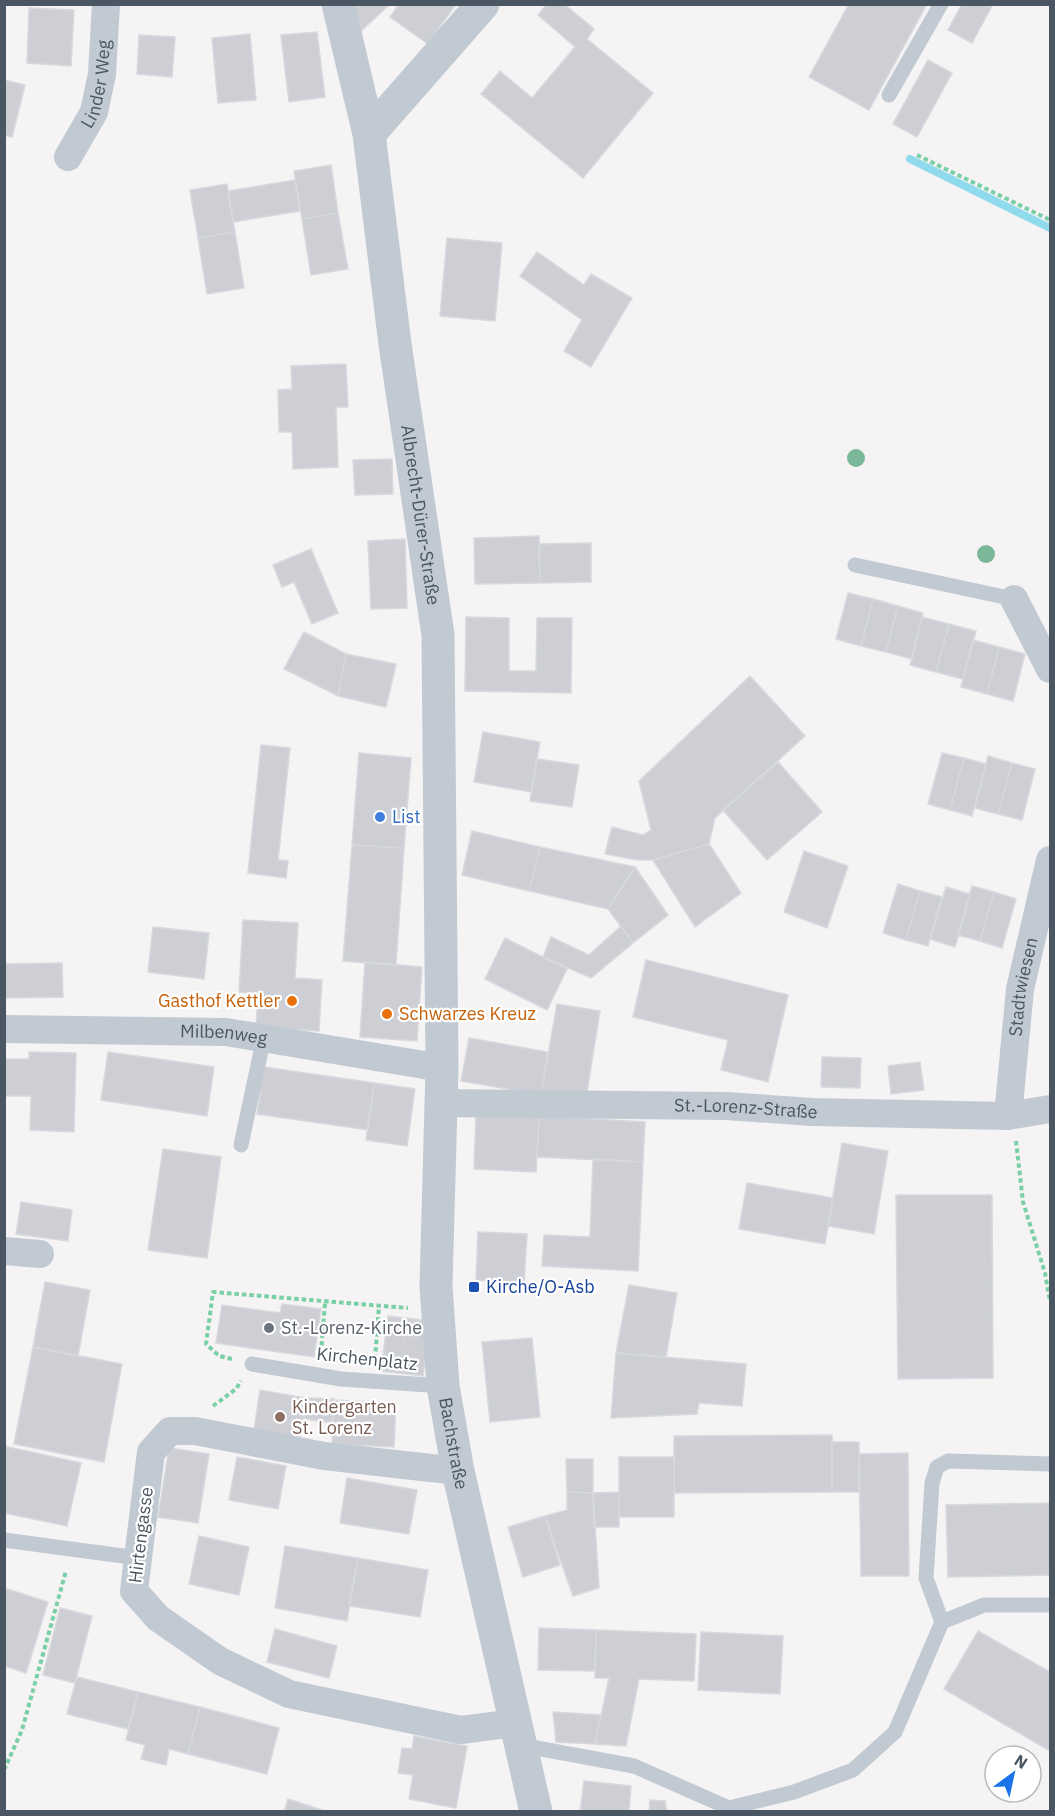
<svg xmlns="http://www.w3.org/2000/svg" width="1055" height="1816" font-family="'IBM Plex Sans',sans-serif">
<rect width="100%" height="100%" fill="#f5f3f3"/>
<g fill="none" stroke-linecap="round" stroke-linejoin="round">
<path stroke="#90daee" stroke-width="8" d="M910,159l140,69"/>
</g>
<path fill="#cdcfd5" stroke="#d7d9de" stroke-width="1.5" d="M354,4h36l-29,27z
M399,4h57l-28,40 -38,-27z
M547,4h17l30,25 -7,10 66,54 -70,85 -102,-84 19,-23 32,27 43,-51 -37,-32z
M849,4h78l-58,106 -60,-33z
M962,4h31l-21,39 -24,-13z
M29,8l45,2 -3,56 -44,-3z
M317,32l8,65 -36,5 -8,-67z
M250,34l6,66 -38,3 -6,-65z
M139,35l36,2 -3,40 -35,-3z
M928,60l24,13 -35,64 -24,-13z
M4,80l21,5 -13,52 -8,-2z
M331,165l7,48 -36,6 -8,-48z
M295,180l5,31 -67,11 -5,-31z
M227,184l8,48 -37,6 -8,-48z
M338,213l10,56 -37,6 -9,-56z
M235,232l9,56 -37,6 -9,-56z
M447,238l55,5 -7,78 -55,-5z
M537,252l47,33 7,-11 41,24 -41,69 -27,-16 18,-31 -62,-44z
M346,364l2,43h-12l2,60 -45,2 -1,-37h-13l-1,-42 14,-1 -1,-23z
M392,459l1,35 -38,1 -2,-35z
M539,536l1,47 -65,1 -1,-46z
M405,539l2,69 -36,1 -3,-68z
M591,543v39l-51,1 -1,-39z
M311,549l27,64 -26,11 -18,-42 -12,5 -9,-22z
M848,593l25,6 -12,47 -25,-7z
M873,599l25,7 -12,46 -25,-6z
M898,606l25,7 -11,46 -26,-7z
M466,617l43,1v53h27l1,-53h35l-1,75 -106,-2z
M922,617l27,7 -13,48 -26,-7z
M949,624l27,7 -13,48 -27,-7z
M304,632l42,22 -8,42 -54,-27z
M973,640l26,7 -12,47 -26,-7z
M999,647l26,7 -12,47 -26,-7z
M346,654l50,10 -10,43 -48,-11z
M750,676l55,60 -90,82 -6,26 -56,16h-16l-32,-6 7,-27 31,8 8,-5 -12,-49z
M483,732l57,10 -9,50 -57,-10z
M261,745l29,3 -12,112 10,1 -2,17 -38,-5z
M359,753l52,5 -7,90 -52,-3z
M942,753l22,5 -14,52 -22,-6z
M988,756l24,7 -14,51 -23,-6z
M964,758l22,6 -14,52 -22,-6z
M537,759l42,6 -7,42 -42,-6z
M778,762l44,50 -55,48 -44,-50z
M1012,763l23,6 -13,51 -24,-6z
M472,831l68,16 -11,44 -67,-16z
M709,844l32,49 -46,34 -42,-67z
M352,845l52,3 -8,117 -53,-4z
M540,847l95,20 -27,42 -79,-18z
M804,851l44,15 -21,62 -43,-16z
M635,867l33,48 -35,28 -25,-34z
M898,884l22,7 -14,49 -23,-7z
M972,886l22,6 -14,49 -22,-6z
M946,887l24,7 -15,53 -25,-8z
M920,891l22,6 -14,49 -22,-6z
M994,892l22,7 -14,49 -22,-7z
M243,920l55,3 -3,55 27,2 -3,51 -63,-4 2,-34 -19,-1z
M621,926l12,17 -42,35 -48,-21 8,-20 38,18z
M153,927l56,6 -5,46 -56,-7z
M505,938l62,31 -20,41 -62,-31z
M646,960l142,35 -20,87 -47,-12 7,-30 -95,-23z
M365,962l57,5 -5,74 -57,-4z
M62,963l1,34 -59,1v-34z
M557,1004l43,7 -14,87 -45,-3z
M469,1038l79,14 -7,43 -80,-14z
M29,1052l47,1 -2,79 -44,-2 1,-34h-27v-37h25z
M108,1052l106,15 -7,49 -106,-16z
M822,1057l39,1 -1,30 -39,-1z
M920,1062l4,28 -33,4 -3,-28z
M264,1067l110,16 -6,47 -111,-16z
M374,1083l41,6 -8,57 -41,-6z
M476,1113l63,3 -3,56 -62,-3z
M539,1116l106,6 -2,40 -106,-5z
M842,1143l46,8 -14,83 -46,-8z
M163,1149l58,8 -14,101 -59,-8z
M593,1159l50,3 -5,109 -96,-5 2,-31 46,2z
M747,1183l86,15 -8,46 -86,-15z
M896,1195h96l1,183 -95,1z
M21,1202l51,8 -4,31 -52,-7z
M478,1232l49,2 -3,49 -48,-3z
M45,1282l45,8 -12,66 -45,-9z
M629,1285l48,8 -11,64 -50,-4z
M282,1304l39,5 -7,48 -98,-14 6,-38 58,8z
M388,1316l42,5 -7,55 -42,-5z
M532,1338l8,79 -50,5 -8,-80z
M33,1347l89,17 -18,98 -90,-18z
M616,1353l130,11 -4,42 -43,-3 -2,11 -86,4z
M260,1390l46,8 -7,45 -46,-7z
M308,1398l26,1 -2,24 -28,-4z
M334,1400l62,3 -2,44 -62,-3z
M832,1435v57l-158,1v-57z
M832,1442h27v50h-27z
M4,1446l77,17 -14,63 -63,-13z
M169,1448l40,6 -11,69 -40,-6z
M908,1453l1,123h-48l-2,-122z
M237,1457l49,9 -8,43 -49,-9z
M619,1457h55v60h-55z
M566,1459h27v34l-26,-1z
M347,1478l70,12 -8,44 -69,-11z
M567,1492l26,1 6,95 -26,8 -28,-80 22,-6z
M619,1492v35h-25l-1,-34z
M1050,1503v72l-102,2 -2,-72z
M545,1516l15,49 -37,12 -15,-50z
M199,1536l50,11 -10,48 -50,-11z
M285,1546l73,12 -11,63 -72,-13z
M358,1558l70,12 -8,47 -71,-11z
M4,1588l44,14 -22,71 -22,-7z
M60,1608l32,8 -17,67 -32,-8z
M539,1628l57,2 -1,41 -57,-1z
M275,1629l62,17 -8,32 -62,-16z
M596,1630l100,4 -2,47 -55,-2 -13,67 -31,-2 14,-66h-14z
M978,1631l72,41v79l-106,-62z
M701,1632l82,4 -3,58 -82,-4z
M77,1677l61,15 -10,37 -61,-15z
M138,1692l62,15 -12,47 -19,-5 -3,16 -25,-6 4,-14 -19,-5z
M200,1707l79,21 -12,46 -79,-20z
M553,1712l48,3 -6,29 -39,-2z
M414,1736l53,10 -11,62 -47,-9 4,-24 -15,-2 4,-25 10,1z
M584,1781l47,5 -2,26h-49z
M288,1799l40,13h-44z
M650,1800l15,1 2,11h-18z"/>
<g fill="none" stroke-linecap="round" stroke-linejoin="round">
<path stroke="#7ad0a6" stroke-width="4" stroke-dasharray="4.5 3" stroke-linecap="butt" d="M917,155l133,65
M1016,1141l7,61 22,71 5,28
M321,1353l4,-50
M232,1359l-13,-3 -13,-12 7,-52 195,16
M375,1359l4,-53
M213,1406l23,-17 5,-8
M4,1770l18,-40 44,-159"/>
<path stroke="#c1cad2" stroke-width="15" d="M889,95l52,-91
M855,565l159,34
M241,1145l23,-108
M252,1364l89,15 102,7
M4,1540l134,18
M942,1622l-16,-44 6,-95 5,-16 11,-6 102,3
M520,1745l114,21 95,42 65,-16 59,-22 42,-38 47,-110 42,-17h66"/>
<g stroke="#c1cad2" stroke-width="28">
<path id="s1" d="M68,157l26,-45 8,-38 4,-70"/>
<path d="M1014,599l36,70"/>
<path id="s2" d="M4,1029l222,3 216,36"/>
<path id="s3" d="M442,1103l284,3 86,6 196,4 42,-7"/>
<path id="s4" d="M1008,1116l12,-127 30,-129"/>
<path d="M4,1251l36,3"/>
<path d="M458,1471l-134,-15 -129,-25h-25l-19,21 -17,139 24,27 62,43 69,33 172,36 54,-7"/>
</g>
<g stroke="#c1cad2" stroke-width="33">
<path id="s5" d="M338,4l31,130 26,210 43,291 4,433 -6,218 7,100 15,85 78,341"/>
<path d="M369,134l114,-130"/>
</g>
</g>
<g fill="#7bb799">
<circle cx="856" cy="458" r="9"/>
<circle cx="986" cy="554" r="9"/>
</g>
<circle fill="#3f7fe0" stroke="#fff" stroke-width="2" cx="380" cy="817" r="6"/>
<g fill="#e8710a" stroke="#fff" stroke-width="2">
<circle cx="292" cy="1001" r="6"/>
<circle cx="387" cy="1014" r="6"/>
</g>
<rect fill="#1a4fb4" stroke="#fff" stroke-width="2" x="468" y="1281" width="12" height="12" rx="3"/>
<circle fill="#6b7280" stroke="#fff" stroke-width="2" cx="269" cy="1328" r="6"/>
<circle fill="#8d6e63" stroke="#fff" stroke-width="2" cx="280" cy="1417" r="6"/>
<g text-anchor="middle" stroke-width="4.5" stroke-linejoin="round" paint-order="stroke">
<g font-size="18" fill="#4a5661" stroke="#fff">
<text dy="6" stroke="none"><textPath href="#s1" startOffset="80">Linder Weg</textPath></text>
<text dy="6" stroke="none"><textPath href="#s5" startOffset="518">Albrecht-Dürer-Straße</textPath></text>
<text dy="6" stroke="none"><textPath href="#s4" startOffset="130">Stadtwiesen</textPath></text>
<text dy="6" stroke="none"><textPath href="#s2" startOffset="220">Milbenweg</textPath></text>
<text dy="6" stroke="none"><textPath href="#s3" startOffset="304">St.-Lorenz-Straße</textPath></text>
<text transform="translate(367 1359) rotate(6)" y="6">Kirchenplatz</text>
<text dy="6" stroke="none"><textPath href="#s5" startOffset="1449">Bachstraße</textPath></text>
<text transform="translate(141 1535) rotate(-83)" y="6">Hirtengasse</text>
</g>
<g font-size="18" fill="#366cbe" stroke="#fff" text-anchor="start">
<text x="392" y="823">List</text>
</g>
<g font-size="18" fill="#c56008" stroke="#fff" text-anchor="end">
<text x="280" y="1007">Gasthof Kettler</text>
<text x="399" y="1020" text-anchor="start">Schwarzes Kreuz</text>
</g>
<g font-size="18" fill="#164399" stroke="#fff" text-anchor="start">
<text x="486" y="1293">Kirche/O-Asb</text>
</g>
<g font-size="18" fill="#5b616d" stroke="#fff" text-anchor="start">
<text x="281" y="1334">St.-Lorenz-Kirche</text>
</g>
<g font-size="18" fill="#785e54" stroke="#fff" text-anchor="start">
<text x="292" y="1413">Kindergarten<tspan x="292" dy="21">St. Lorenz</tspan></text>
</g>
</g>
<rect width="1055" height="1816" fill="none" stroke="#4a5661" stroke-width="12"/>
<g transform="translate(1013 1774) rotate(33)"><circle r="28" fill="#ffffff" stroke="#b7bbc0" stroke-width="1.5"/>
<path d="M0-4.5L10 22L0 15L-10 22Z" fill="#1a73e8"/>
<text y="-9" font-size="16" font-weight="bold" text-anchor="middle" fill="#4a5661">N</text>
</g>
</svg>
